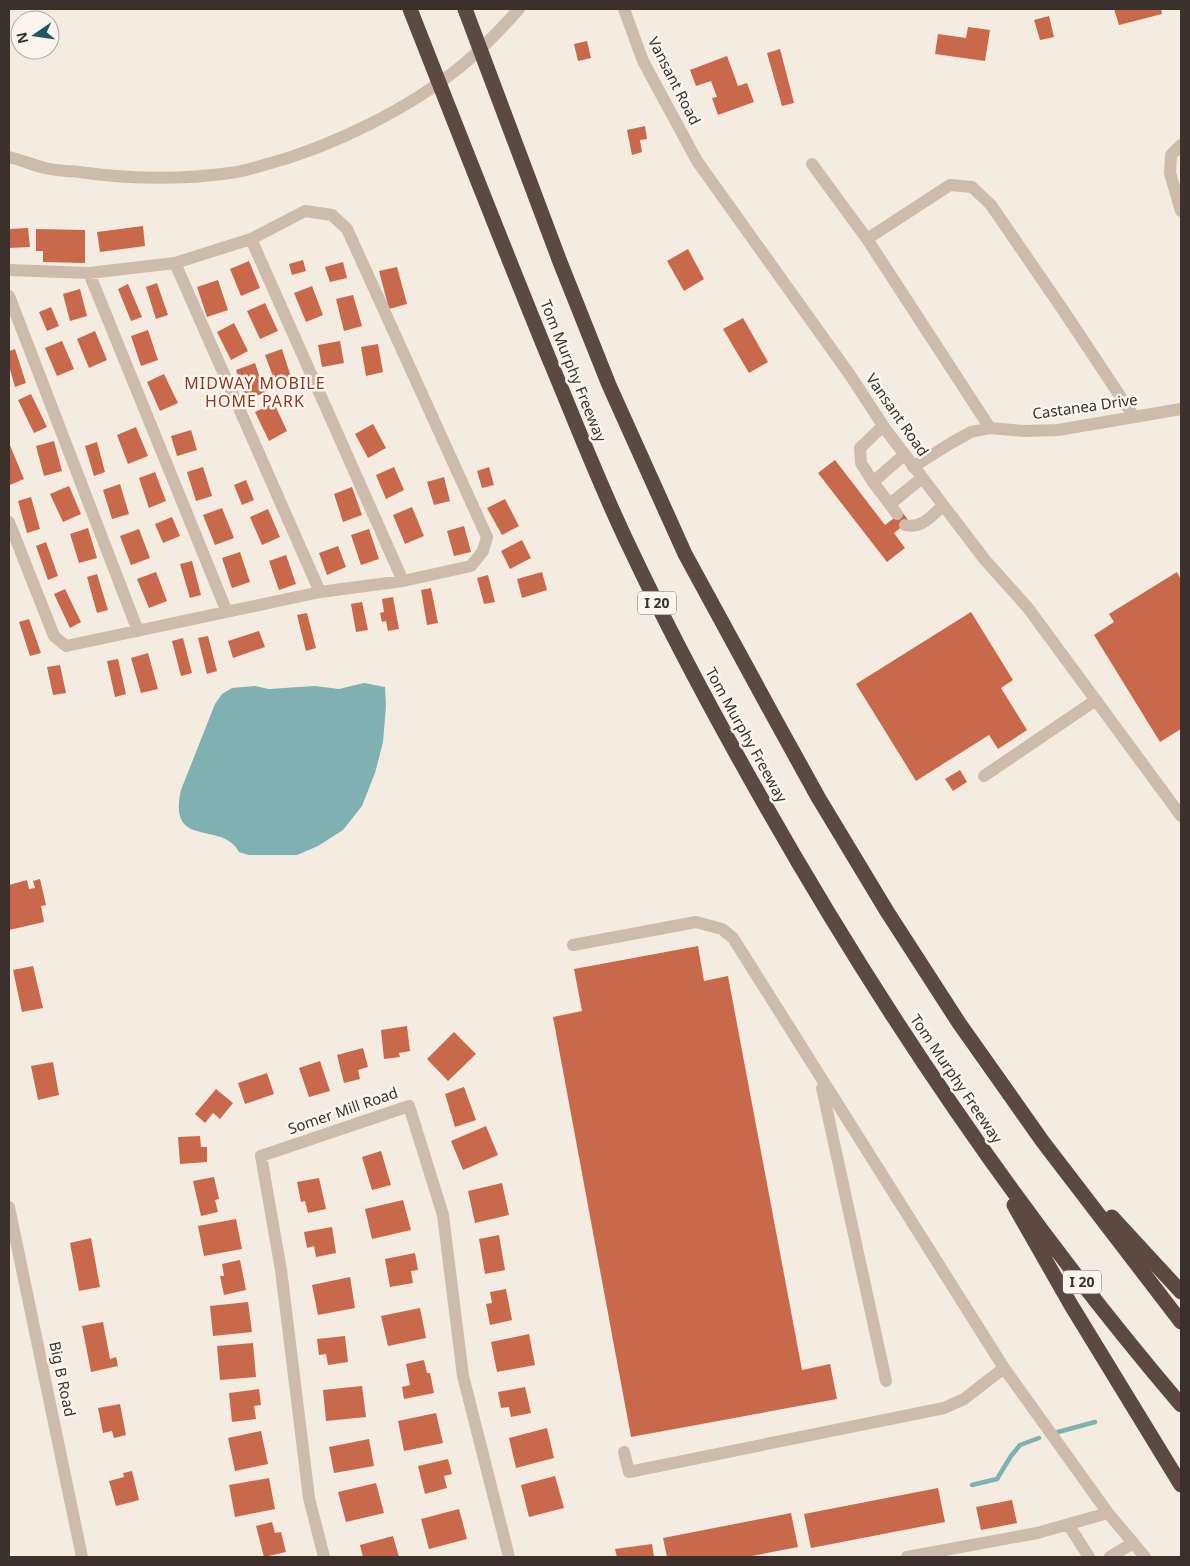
<svg xmlns="http://www.w3.org/2000/svg" width="1190" height="1566" font-family="'Noto Sans',sans-serif">
<rect width="100%" height="100%" fill="#f4ebe1"/>
<path fill="#7fb0b2" d="M364,683l21,4 1,19 -3,36 -8,31 -13,33 -19,24 -25,16 -21,9h-48l-10,-3c-16,-32 -72,-2 -58,-62l34,-86 7,-10 10,-6 23,-2 14,3 46,-3 24,3z"/>
<g fill="none" stroke-linecap="round" stroke-linejoin="round">
<path stroke="#7fb0b2" stroke-width="4.5" d="M1058,1432l37,-10
M972,1485l25,-6 14,-23 9,-11 19,-7"/>
</g>
<path fill="#c8694b" d="M1114,9h47l1,5 -43,11z
M1049,16l5,21 -14,3 -6,-20z
M968,27l22,3 -5,31 -50,-7 3,-20 28,4z
M587,41l4,17 -13,3 -4,-17z
M780,49l14,54 -12,3 -15,-53z
M727,56l11,30 9,-3 7,19 -36,13 -6,-17 5,-1 -6,-16 -15,5 -6,-16z
M645,126l2,13 -7,1 2,12 -10,3 -5,-25z
M143,226l2,20 -45,6 -3,-20z
M28,228l2,19 -21,1v-19z
M36,229l49,1v33l-42,-1v-11h-7z
M688,249l16,30 -20,12 -17,-30z
M303,260l3,11 -14,4 -3,-11z
M249,261l11,27 -19,8 -11,-27z
M343,262l4,16 -17,4 -5,-15z
M397,267l10,37 -18,5 -10,-38z
M218,280l10,30 -21,7 -10,-30z
M157,283l11,32 -12,4 -10,-32z
M128,284l14,33 -11,4 -13,-32z
M312,286l11,29 -17,7 -12,-29z
M80,289l7,27 -17,5 -7,-27z
M353,295l9,31 -18,5 -8,-32z
M265,303l13,28 -18,8 -13,-28z
M51,307l8,19 -12,5 -8,-19z
M743,318l25,44 -19,11 -26,-44z
M234,323l14,28 -17,9 -14,-28z
M148,330l10,30 -17,6 -10,-30z
M95,331l12,29 -18,8 -12,-29z
M62,341l12,28 -17,7 -12,-28z
M340,341l4,22 -22,4 -4,-22z
M378,344l5,28 -17,4 -5,-29z
M15,349l11,34 -11,4 -6,-21v-15z
M282,349l9,28 -16,5 -10,-27z
M255,363l10,30 -19,6 -10,-29z
M164,374l14,29 -18,8 -13,-29z
M31,394l16,33 -13,6 -16,-33z
M274,403l13,28 -18,10 -14,-29z
M373,424l13,24 -18,10 -13,-24z
M136,427l12,29 -20,8 -11,-29z
M191,430l6,20 -20,6 -6,-20z
M54,441l8,30 -18,5 -8,-30z
M97,442l8,30 -11,4 -9,-30z
M9,443l15,36 -14,6 -1,-2z
M835,460l50,65 17,-13 7,9 -15,12 11,15 -18,14 -69,-89z
M203,467l9,29 -16,5 -9,-29z
M394,467l10,23 -18,9 -10,-24z
M489,467l5,18 -12,3 -5,-17z
M155,472l11,29 -17,7 -10,-30z
M444,477l6,24 -16,4 -7,-23z
M246,480l8,20 -12,5 -8,-20z
M120,484l9,30 -17,5 -9,-29z
M69,486l12,28 -18,8 -13,-28z
M352,487l10,28 -19,7 -9,-28z
M31,497l9,32 -13,4 -9,-32z
M505,499l14,27 -17,9 -15,-27z
M412,507l12,29 -19,8 -12,-29z
M222,508l12,30 -19,7 -12,-30z
M268,509l12,28 -18,8 -12,-28z
M172,517l8,19 -17,7 -8,-19z
M464,526l7,26 -17,4 -7,-25z
M88,528l9,30 -18,5 -9,-29z
M139,529l11,29 -19,7 -11,-29z
M369,529l10,30 -18,6 -10,-30z
M522,540l9,18 -21,11 -9,-18z
M46,542l12,34 -10,4 -12,-34z
M338,546l8,21 -19,8 -8,-22z
M240,552l10,30 -18,6 -10,-30z
M286,555l10,29 -17,6 -10,-29z
M192,561l9,34 -11,3 -10,-34z
M156,572l11,29 -18,7 -12,-29z
M542,572l5,18 -25,8 -5,-19z
M1177,572l4,8v149l-21,13 -66,-107 20,-13 -5,-8z
M97,574l11,36 -11,3 -10,-36z
M488,575l7,27 -11,2 -7,-26z
M431,588l7,35 -11,2 -6,-35z
M65,589l16,33 -11,6 -16,-34z
M393,597l6,32 -11,2 -2,-10 -4,1 -2,-9 4,-1 -2,-13z
M362,602l6,28 -12,2 -5,-28z
M971,612l42,68 -12,8 26,42 -29,19 -9,-14 -73,46 -60,-97z
M307,613l9,35 -10,3 -9,-36z
M29,619l12,34 -11,3 -11,-34z
M259,631l6,16 -32,11 -5,-17z
M208,636l9,35 -10,3 -9,-36z
M183,638l9,35 -11,3 -9,-35z
M148,653l10,36 -17,4 -10,-35z
M118,659l8,35 -11,3 -8,-36z
M60,665l6,28 -13,2 -6,-28z
M960,770l7,12 -14,9 -8,-12z
M40,879l6,26 -5,1 3,16 -35,8v-45l18,-5 2,9 6,-1 -2,-7z
M698,946l6,35 24,-5 74,394 28,-6 7,35 -206,38 -78,-420 29,-6 -8,-42z
M33,966l10,42 -21,4 -9,-42z
M407,1026l3,25 -11,2 1,4 -16,2 -3,-29z
M454,1032l22,22 -28,27 -21,-22z
M363,1048l5,19 -10,3 2,9 -16,4 -7,-28z
M320,1061l10,30 -21,6 -10,-29z
M53,1062l6,33 -21,5 -7,-34z
M267,1073l7,21 -29,10 -7,-21z
M464,1087l12,33 -21,7 -10,-33z
M216,1089l17,14 -13,16 -7,-6 -8,10 -10,-9z
M486,1126l12,29 -35,15 -12,-29z
M200,1136l1,11h6v15l-27,2 -2,-27z
M381,1151l10,34 -19,5 -10,-33z
M214,1177l5,22 -4,1 3,12 -17,4 -8,-35z
M319,1178l7,31 -18,4 -3,-12 -4,1 -4,-20z
M502,1183l7,32 -34,8 -7,-32z
M403,1200l8,30 -39,9 -7,-30z
M236,1219l6,30 -38,7 -6,-30z
M332,1227l4,26 -20,4 -2,-11 -7,2 -3,-16z
M499,1235l6,35 -20,4 -6,-35z
M91,1238l9,49 -21,4 -9,-48z
M415,1253l3,17 -7,1 2,12 -23,4 -5,-28z
M240,1260l6,30 -22,5 -4,-19h4l-2,-12z
M350,1277l5,31 -37,7 -6,-30z
M506,1289l6,31 -22,5 -4,-21 6,-1 -2,-11z
M248,1302l4,30 -39,4 -3,-30z
M420,1308l6,30 -38,8 -7,-30z
M103,1322l7,37 6,-2 2,9 -27,6 -9,-46z
M529,1334l6,31 -38,7 -6,-30z
M345,1336l3,26 -20,3 -2,-11 -7,1 -2,-16z
M253,1343l3,34 -36,3 -3,-34z
M424,1360l3,13h3l4,20 -30,6 -2,-12 8,-2 -4,-21z
M362,1386l4,31 -40,4 -3,-31z
M525,1387l6,26 -20,4 -2,-10 -8,1 -3,-16z
M259,1389l2,16 -7,1 2,13 -24,3 -3,-29z
M120,1404l6,31 -12,3 -2,-7 -9,2 -5,-25z
M436,1413l7,30 -39,8 -6,-30z
M547,1428l7,30 -38,10 -7,-30z
M261,1431l7,33 -33,7 -7,-33z
M369,1439l5,27 -40,7 -5,-26z
M448,1459l4,15 -8,2 3,12 -22,6 -7,-28z
M132,1471l7,29 -23,6 -7,-25 15,-4 -1,-4z
M555,1476l9,32 -35,9 -8,-32z
M269,1478l6,31 -40,8 -6,-32z
M376,1483l8,30 -38,9 -8,-30z
M938,1488l7,34 -134,26 -7,-34z
M1012,1500l5,23 -36,7 -5,-23z
M459,1509l8,30 -38,10 -8,-30z
M791,1513l7,34 -51,10h-80l-4,-19z
M272,1522l3,11 6,-1 5,20 -22,5 -8,-31z
M393,1536l6,21h-36l-3,-12z
M652,1544l2,13h-37l-2,-8z"/>
<g fill="none" stroke-linecap="round" stroke-linejoin="round">
<path stroke="#cdbbac" stroke-width="12" d="M624,9l19,52 54,100 153,214 36,55 99,130 43,48 153,208
M1181,145l-10,10 -1,18 11,38
M9,157c12,3 24,8 36,11 11,3 23,3 34,4 50,7 101,8 151,1 11,-1 23,-5 34,-8 68,-18 147,-57 201,-102 20,-17 37,-35 54,-54
M812,164l55,75
M251,239l152,342
M175,263l145,329
M9,270l80,3 86,-10 76,-24 54,-28 27,4 15,14 140,308 -4,14 -12,15 -68,15 -83,11 -254,54 -12,-10 -45,-114
M89,273l138,339
M9,296l129,335
M883,426l-23,22 1,15 12,19 24,32
M990,428l-123,-189 83,-54 22,2 19,18 72,105 71,107
M913,467l38,-24 20,-11 19,-4 34,3 34,-1 123,-21
M873,482l31,-27
M890,504l32,-26
M905,525c17,4 26,-9 38,-19
M984,776l112,-76
M573,945l123,-23 26,7 11,9 271,430 104,145 37,44
M822,1088l64,293
M9,1207l73,350
M624,1452l5,20 315,-64 20,-9 40,-31
M1068,1524l21,33
M324,1557l-15,-59 -28,-228 -20,-114 148,-50 34,109 20,161 46,181
M907,1557l130,-24 71,-20
M1110,1557l23,-14"/>
<path stroke="#5c4a42" stroke-width="15" d="M410,9c46,117 92,235 140,352 26,62 50,125 79,185 40,85 85,169 131,250 122,216 261,421 421,609
M465,9l95,253 49,123 76,169 91,167 42,76 70,116 71,110 84,119 138,180
M1014,1205l57,100 110,180
M1112,1217l69,75"/>
</g>
<g text-anchor="middle" stroke-width="5" stroke-linejoin="round" paint-order="stroke">
<g fill="#fbf5ee" stroke="#756b66" stroke-width="1">
<rect x="638" y="591.5" width="38" height="23" rx="4"/>
<rect x="1063" y="1270.5" width="38" height="23" rx="4"/>
</g>
<g font-size="14" font-weight="bold" fill="#3b302b">
<text x="657" y="608">I 20</text>
<text x="1082" y="1287">I 20</text>
</g>
<g font-size="15" fill="#3b302b" stroke="#fbf5ee">
<text transform="translate(674 81) rotate(63)" y="5">Vansant Road</text>
<text transform="translate(573 371) rotate(68)" y="5">Tom Murphy Freeway</text>
<text transform="translate(1085 407) rotate(-8)" y="5">Castanea Drive</text>
<text transform="translate(897 415) rotate(55)" y="5">Vansant Road</text>
<text transform="translate(746 735) rotate(61)" y="5">Tom Murphy Freeway</text>
<text transform="translate(956 1079) rotate(56)" y="5">Tom Murphy Freeway</text>
<text transform="translate(343 1111) rotate(-19)" y="5">Somer Mill Road</text>
<text transform="translate(62 1379) rotate(78)" y="5">Big B Road</text>
</g>
<g font-size="16" letter-spacing="1" fill="#8c3b22" stroke="#fbf5ee">
<text x="255" y="389">MIDWAY MOBILE<tspan x="255" dy="18">HOME PARK</tspan></text>
</g>
</g>
<rect width="1190" height="1566" fill="none" stroke="#3b302b" stroke-width="20"/>
<g transform="translate(35 35) rotate(257)"><circle r="24" fill="#fbf5ee" stroke="#aea6a0"/>
<path d="M0-4L9 19L0 12L-9 19Z" fill="#1f5a5e"/>
<text y="-8" font-size="14" font-weight="bold" text-anchor="middle" fill="#3b302b">N</text>
</g>
</svg>
